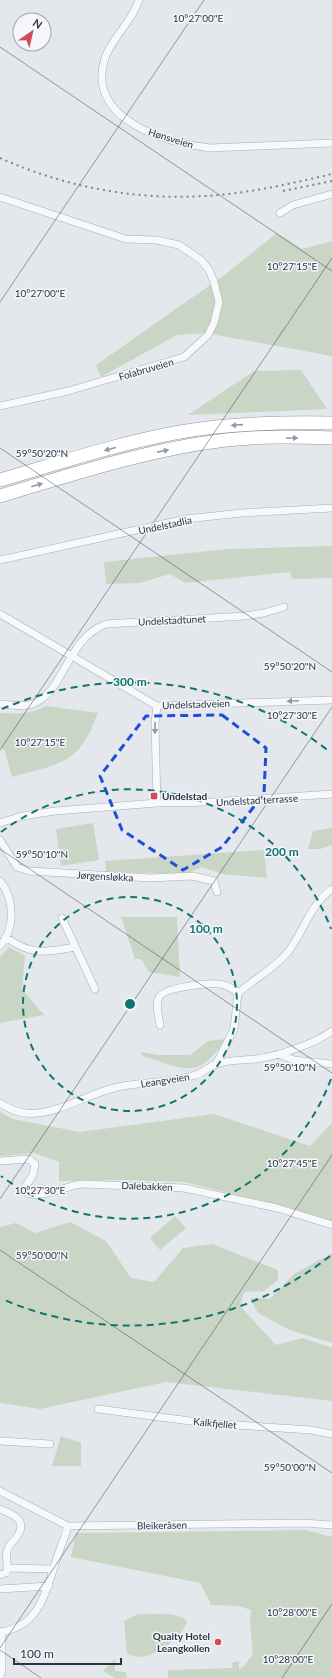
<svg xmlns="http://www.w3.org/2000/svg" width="332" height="1678" font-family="Lato,sans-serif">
<rect width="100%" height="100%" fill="#e4e7ec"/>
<path fill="#c9d6c5" d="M277,233l25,16 30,-8v115l-127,-23 -28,2 -76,42 -5,-12 127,-89z
M301,370l26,39 -139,6 66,-44z
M332,546v32l-40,1 -2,-7 -105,11 -15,-9 -30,9 -34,1 -2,-22 124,-13z
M46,706l52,7c-19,52 -37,50 -86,64l-7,-26 -5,-4v-34c17,1 31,1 46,-7z
M93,823l6,37 -38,6 -5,-37z
M332,828v17l-12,4h-12l5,-18z
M264,850l3,28 -45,-4 -20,-7 -16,7 -80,-2 -1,-11z
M121,917h56l3,60 -31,-5 -8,-13h-6z
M9,947l16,9 -3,33 22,26 -44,8v-66z
M225,1039c-26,42 -41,30 -82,17l-3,-4 18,3h32l18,-14z
M0,1112l13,7 67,13 134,-18 96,32 22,-23v101l-51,-18 -96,-24 -64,-2 -62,1v-19l-25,-9 -34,3z
M175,1216l11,12 -26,22 -10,-12z
M70,1222l36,19 25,37 23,4 29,-34 29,-4 66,26v10l-14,11 -20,1 -4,14 36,39 27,-7 29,10v53l-166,-19 -126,27 -40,-6v-176l16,-4 19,10z
M332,1253v90l-42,-13 -32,-17 -8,-15 20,1 24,-25z
M61,1436l20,7v23h-29z
M306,1530l26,7v141h-164v-8l65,-2 -2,-5 8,-2v8l4,-2 10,-13 -3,-32 1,-12 -12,-4 -28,-1 -11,-22 -129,-26 5,-24z
M139,1614c14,1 39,-3 48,7 -5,17 -28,33 -45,36 -5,0 -11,-2 -15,-3l-3,-33z
M115,1659v12l11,1 1,6h-12l-12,-7z"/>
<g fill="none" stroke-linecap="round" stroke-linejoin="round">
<g stroke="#a9aeb7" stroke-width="8">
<path id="street" d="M139,0c-7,22 -26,36 -34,58 -20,61 60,85 105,90l122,-5
M0,197l126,42 30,1 23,5 22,15 8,10 5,12 5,20 -5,21 -6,12 -24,22 -116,34 -68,15
M280,213l13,-8 39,-11
M0,560l186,-41 56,-6 90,-5
M0,614l157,92
M0,704c11,1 26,4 37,-2 28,-15 31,-64 69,-78l139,-8 19,-3 20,-6
M157,803l-2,-80 2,-17 175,-6
M0,823l22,-7 33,-5 102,-8 56,-1 119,-8
M0,840l17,27 12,4 122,7 41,-2 22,5 3,11
M0,881c15,19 15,47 0,65
M62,918l33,71
M7,938c25,18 39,14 68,9
M160,1025c-1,-8 -5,-20 -1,-28 6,-10 48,-14 60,-13 7,1 14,4 19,9
M278,1054l16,6 38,4
M216,1064l18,-35 4,-36c16,-14 36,-24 50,-41 15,-19 23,-49 44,-63
M0,1103c12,8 23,12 37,10 25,-2 52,-19 77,-25 27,-7 55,-4 81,-13 8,-2 14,-9 22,-11 12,-5 26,-3 39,-5 22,-3 58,-15 76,-28
M0,1161l29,-2 6,5 -2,11 -8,12 2,6c15,6 38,-7 55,-9l102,4 93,20 55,17
M98,1409l108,14 105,7 21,4
M0,1441l50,3
M0,1491l68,35 236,-3 28,2
M0,1509c14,6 29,11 16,29 -4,4 -7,7 -9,13 -2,8 2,15 -1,22l-6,2
M8,1568l45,1
M0,1589l49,-3
M0,1632c37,-5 44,-34 54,-65 4,-14 10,-27 14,-41
M0,1678l2,-9v-37"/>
</g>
<g stroke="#8b94a3" stroke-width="14">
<path id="highway" d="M0,480c59,-17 119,-37 180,-48 50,-9 101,-10 152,-9
M0,496c74,-22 149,-47 226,-56 35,-4 71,-3 106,-2"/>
</g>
<use href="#street" stroke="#f7f8fa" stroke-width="7"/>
<use href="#highway" stroke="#fff" stroke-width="13"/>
<path stroke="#7d8696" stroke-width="2" stroke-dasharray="2 4" stroke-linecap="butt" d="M0,158c72,32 150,45 228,36 35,-4 70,-12 104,-20
M283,191l49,-10"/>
</g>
<defs><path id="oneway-solid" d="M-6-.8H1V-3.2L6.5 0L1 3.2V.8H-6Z"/></defs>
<g fill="#959aa2">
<use href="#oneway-solid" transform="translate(237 425) rotate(176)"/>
<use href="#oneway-solid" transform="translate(292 438)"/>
<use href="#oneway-solid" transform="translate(110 449) rotate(165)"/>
<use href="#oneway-solid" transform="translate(163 451) rotate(-11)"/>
<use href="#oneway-solid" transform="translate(37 485) rotate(-16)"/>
</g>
<g fill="#9196a0">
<use href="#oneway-solid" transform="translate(293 701) rotate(178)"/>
<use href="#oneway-solid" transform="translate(155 728) rotate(90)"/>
</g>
<path fill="none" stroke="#1d4ed8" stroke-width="3" stroke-dasharray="8 5" stroke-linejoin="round" d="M222,715l44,33 -2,46 -42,53 -39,23 -61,-40 -22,-54 46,-60z"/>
<path fill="none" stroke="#2b3445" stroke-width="1" stroke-opacity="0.45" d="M0,47l332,224M0,302l204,-302M0,448l332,224M0,750l332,-492M0,849l332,224M0,1199l332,-492M0,1250l332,223M0,1648l332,-493M0,1650l41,28M282,1678l50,-74"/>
<g fill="none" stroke="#0f766e" stroke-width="2" stroke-dasharray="7 5">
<circle cx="130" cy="1004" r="107"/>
<path d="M331 1079A215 215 0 0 1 1 1176M1 832A215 215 0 0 1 331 929"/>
<path d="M330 1256A322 322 0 0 1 2 1299M2 709A322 322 0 0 1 330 752"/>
</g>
<g fill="#d1495b" stroke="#f4f6f9" stroke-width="1.5">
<rect x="150" y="792" width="8" height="8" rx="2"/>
<circle cx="218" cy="1642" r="4"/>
</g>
<g text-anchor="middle" stroke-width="3" stroke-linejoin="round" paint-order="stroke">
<g font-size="10" fill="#2b3445" stroke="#f4f6f9">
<text transform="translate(171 138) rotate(17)" y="4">Hønsveien</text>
<text transform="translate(146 369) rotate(-16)" y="4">Folabruveien</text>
<text transform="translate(165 525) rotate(-12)" y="4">Undelstadlia</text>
<text transform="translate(172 620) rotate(-3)" y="4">Undelstadtunet</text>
<text transform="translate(196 704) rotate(-2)" y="4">Undelstadveien</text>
<text transform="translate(257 800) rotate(-3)" y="4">Undelstad terrasse</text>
<text transform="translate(105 876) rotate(3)" y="4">Jørgensløkka</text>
<text transform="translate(165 1080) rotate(-9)" y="4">Leangveien</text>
<text transform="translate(147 1186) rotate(2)" y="4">Dalebakken</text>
<text transform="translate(215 1423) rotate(5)" y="4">Kalkfjellet</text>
<text transform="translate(162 1525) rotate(-1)" y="4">Bleikeråsen</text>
</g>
<g font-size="10" font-weight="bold" fill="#2b3445" stroke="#f4f6f9" text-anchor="start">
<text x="162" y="800">Undelstad</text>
<text x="210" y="1640" text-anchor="end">Quaity Hotel<tspan x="210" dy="12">Leangkollen</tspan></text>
</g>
</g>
<g font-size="10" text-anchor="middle" fill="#2b3445" stroke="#f4f6f9" stroke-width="3" stroke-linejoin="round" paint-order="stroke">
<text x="198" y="22">10°27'00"E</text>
<text x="292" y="270">10°27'15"E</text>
<text x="40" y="297">10°27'00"E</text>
<text x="42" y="457">59°50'20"N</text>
<text x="290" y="670">59°50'20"N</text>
<text x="292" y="719">10°27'30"E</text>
<text x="40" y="746">10°27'15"E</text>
<text x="42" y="858">59°50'10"N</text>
<text x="290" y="1071">59°50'10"N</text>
<text x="292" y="1167">10°27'45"E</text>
<text x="40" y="1194">10°27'30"E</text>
<text x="42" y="1259">59°50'00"N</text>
<text x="290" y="1471">59°50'00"N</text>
<text x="292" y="1616">10°28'00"E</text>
<text x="288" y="1663">10°28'00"E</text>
</g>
<circle cx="130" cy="1004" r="6" fill="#0f766e" stroke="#f4f6f9" stroke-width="2"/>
<g font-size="12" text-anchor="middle" font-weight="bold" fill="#0f766e" stroke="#f4f6f9" stroke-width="3" stroke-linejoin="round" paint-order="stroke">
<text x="130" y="686">300 m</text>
<text x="282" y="856">200 m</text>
<text x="206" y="933">100 m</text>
</g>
<g transform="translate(32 32) rotate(34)"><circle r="19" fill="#f4f6f9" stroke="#a4a8b1"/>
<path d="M0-3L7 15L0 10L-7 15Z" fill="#d1495b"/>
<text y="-6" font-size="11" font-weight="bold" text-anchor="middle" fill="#2b3445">N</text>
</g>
<path d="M14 1658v6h107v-6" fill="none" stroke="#2b3445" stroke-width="2"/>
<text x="20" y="1658" font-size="12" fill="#2b3445" stroke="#f4f6f9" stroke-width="3" paint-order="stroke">100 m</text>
</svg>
